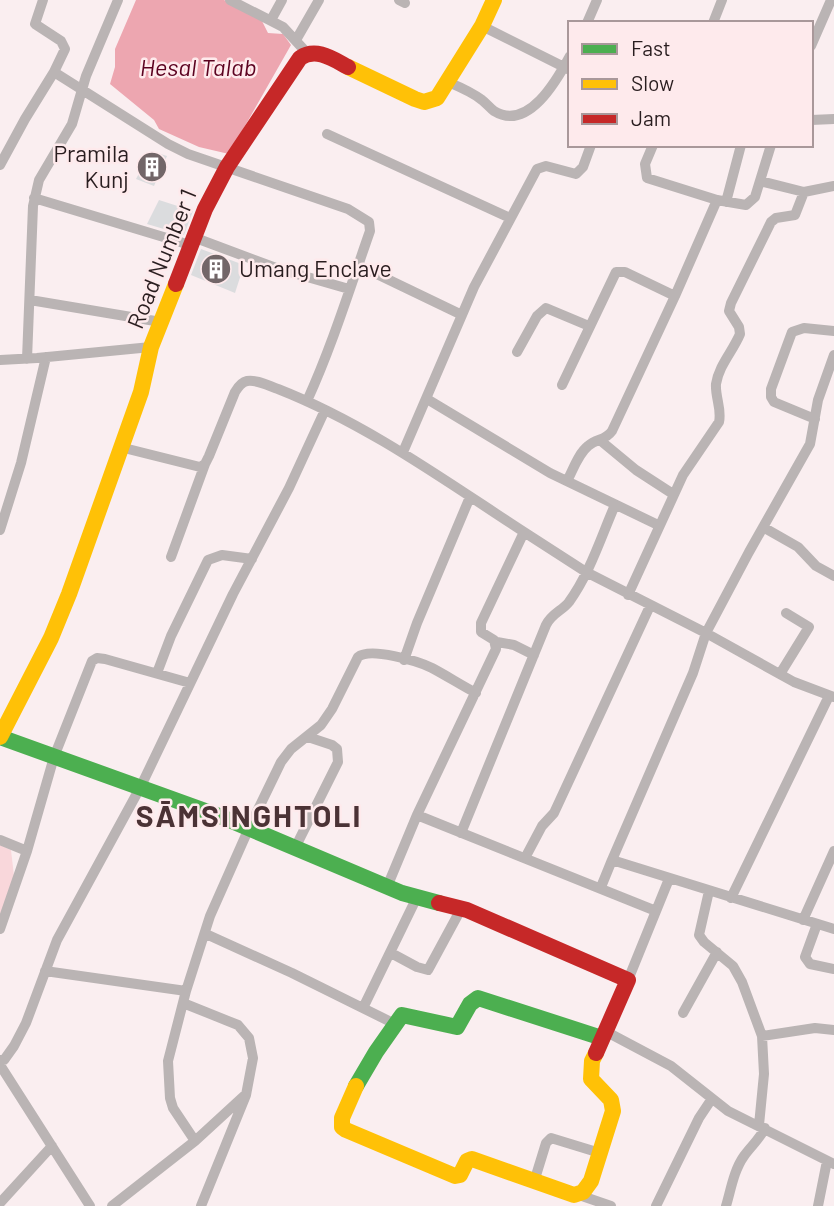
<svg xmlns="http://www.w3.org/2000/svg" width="834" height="1206" font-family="Barlow,sans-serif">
<rect width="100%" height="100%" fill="#faeef0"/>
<path fill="#f9d7db" d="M0,845l11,5 3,26 -14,44z"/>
<path fill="#eda6b0" d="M136,0h88l37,19 7,14 15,1 8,11 -62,109 -30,-7 -40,-18 -5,-9 -44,-36 5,-17v-18z"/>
<path fill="#dbdcde" d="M151,151l16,5 -13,30 -18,-7z
M159,200l34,11 -9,24 -37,-11z
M201,249l43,16 -9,28 -44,-18z"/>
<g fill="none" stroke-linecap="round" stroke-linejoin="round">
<path stroke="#bab4b4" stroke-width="10" d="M43,0l-8,24 26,17 4,8 -11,23 114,72 20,10 160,55 21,13 1,9c-20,57 -38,115 -63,170
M230,0l53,27 24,26
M399,0l6,3
M271,20l11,-20
M587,23l10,-23
M713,23l9,-23
M482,26l88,44
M296,40l23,-40
M811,46l20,-46
M448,82c12,5 24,10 34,18 4,3 8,8 12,11 34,21 63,-31 76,-55
M811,120l23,-1
M327,134l183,84
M653,145l-8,19 2,14 70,22 29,5 9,-8 16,-52
M0,165l25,-46 29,-47
M760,181l44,11 30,-6
M34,198l156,47
M726,202l15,-57
M193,237l83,31 73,21
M358,265l104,50
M30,300l131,22
M517,352l20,-36 9,-8 43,18
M834,355l-16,45 -8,44 -61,108 -43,81 88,49 40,15
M27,359l6,-153 6,-26 33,-56 14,-48 32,-76
M0,360l37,-2 114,-11
M562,385l54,-113h9l50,24
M427,399l123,74 108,52
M815,419l-41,-17 -3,-5v-8l21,-57 12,-4 30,3
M601,441l35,29 37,24
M120,447l80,20 5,-3 4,-8 26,-64c3,-5 7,-10 12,-11 9,-2 22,5 31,8 89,35 166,91 246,143
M403,452l71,-165 63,-118 9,-3 30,8 7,-7 8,-22
M567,481c6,-11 11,-27 21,-35 9,-8 17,-5 24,-15l63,-135 42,-96
M763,527l35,20 18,19 18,10
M0,530l21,-67 25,-106
M171,557l34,-93
M628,595l55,-120 36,-53c3,-13 -4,-25 -3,-38 3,-19 17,-33 24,-50l-1,-7 -10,-16 2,-8 40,-81 5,-4 19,-3 9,-23
M497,642l17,3 20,10
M404,660l13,-37 53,-126
M157,673l14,-37 37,-76 14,-5 30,4
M780,674l29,-47 -23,-14
M417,815l79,-166 -2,-9 -13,-8v-9l43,-91 62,40 120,61 -13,40 -81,187
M461,833l85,-208c6,-12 16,-14 23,-23 21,-29 32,-65 46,-97
M0,840l27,11
M295,848l43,-86 -1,-13 -5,-4 -24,-8
M525,858l17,-32 12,-13 96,-207
M387,887l30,-72 239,96
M601,887l11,-27 222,69
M709,891l-10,44 5,7 29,24 9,16 20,54 2,38 -5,51
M731,898l98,-202
M803,920l31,-69
M817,924l-12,33 5,7 24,5
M0,929l27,-78 27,-94 38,-96 5,-3 8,1 85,24
M206,934l86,39 103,51
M391,953l26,14 11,3 33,-61
M45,971l141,20
M628,980l41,-101
M183,1003l55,22 11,13 4,20 -7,37 -45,111
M363,1008l54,-111
M683,1013l34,-61
M605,1031l66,35 57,45 106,53
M762,1036l53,-8 19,2
M0,1060h4l10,-14 12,-23 31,-83 84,-154 92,-192 56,-106 36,-78
M0,1065l90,141
M195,1141l-22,-33 -3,-10 -2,-37 18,-70 24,-75 39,-88 32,-66 10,-13 30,-24 11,-16 26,-52c12,-10 60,4 74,11 15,8 29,17 44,25
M534,1182l12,-39 5,-5 49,15
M579,1195l32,11
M0,1203l52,-57
M112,1206l83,-65 49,-45
M656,1206l43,-88 12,-18
M726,1206c5,-17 8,-36 18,-50 7,-10 15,-16 21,-28
M818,1206l9,-45"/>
<path stroke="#4caf50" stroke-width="16" d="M0,737l222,80 180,76 37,10
M356,1086l20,-34 26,-37 55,12 13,-23 8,-6 124,40"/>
<path stroke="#ffc107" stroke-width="16" d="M348,67l67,32 9,3 13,-4 45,-72 12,-26
M0,737l51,-99 18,-44 72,-202 10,-45 25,-63
M356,1086l-14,32v9l4,3 109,46 5,-1 7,-14 5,-2 102,36 9,-3 8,-11 22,-70 -2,-11 -20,-21 1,-18 4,-8"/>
<path stroke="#c62828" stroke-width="16" d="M176,284l29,-75 22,-42 73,-109c16,-11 33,1 48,9
M439,903l28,7 161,70 -32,73"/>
</g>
<defs>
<g id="building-disc" transform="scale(1.575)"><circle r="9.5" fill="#726668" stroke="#feeaec"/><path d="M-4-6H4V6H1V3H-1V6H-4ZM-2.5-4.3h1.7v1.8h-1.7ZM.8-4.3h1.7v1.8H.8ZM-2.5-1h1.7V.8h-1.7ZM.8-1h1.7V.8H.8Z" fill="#fff"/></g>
</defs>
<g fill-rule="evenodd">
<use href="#building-disc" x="152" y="167"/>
<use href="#building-disc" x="216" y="269"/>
</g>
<g text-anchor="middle" stroke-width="5" stroke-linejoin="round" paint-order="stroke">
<g font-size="23" fill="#291d1f" stroke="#feeaec" text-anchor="end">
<text x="129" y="162">Pramila<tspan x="129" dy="26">Kunj</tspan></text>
<text x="239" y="277" text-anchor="start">Umang Enclave</text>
</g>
<g font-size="23" fill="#291d1f" stroke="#feeaec">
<text transform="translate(162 259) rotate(-68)" y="8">Road Number 1</text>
</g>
<g font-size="24" font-style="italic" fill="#5c0220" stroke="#feeaec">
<text x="198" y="76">Hesal Talab</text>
</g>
<g font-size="30" font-weight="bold" letter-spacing="2" fill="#4b3235" stroke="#feeaec">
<text x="249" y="827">SĀMSINGHTOLI</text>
</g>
</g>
<rect x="568" y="21" width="245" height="126" fill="#feeaec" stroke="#a9989a" stroke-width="2"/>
<rect x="582" y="44" width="35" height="10" fill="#4caf50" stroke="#a9989a" stroke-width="2"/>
<text x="631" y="56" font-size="21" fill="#291d1f">Fast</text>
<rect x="582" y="79" width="35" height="10" fill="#ffc107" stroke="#a9989a" stroke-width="2"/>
<text x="631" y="91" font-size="21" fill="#291d1f">Slow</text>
<rect x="582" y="114" width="35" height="10" fill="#c62828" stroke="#a9989a" stroke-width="2"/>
<text x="631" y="126" font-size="21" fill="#291d1f">Jam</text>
</svg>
